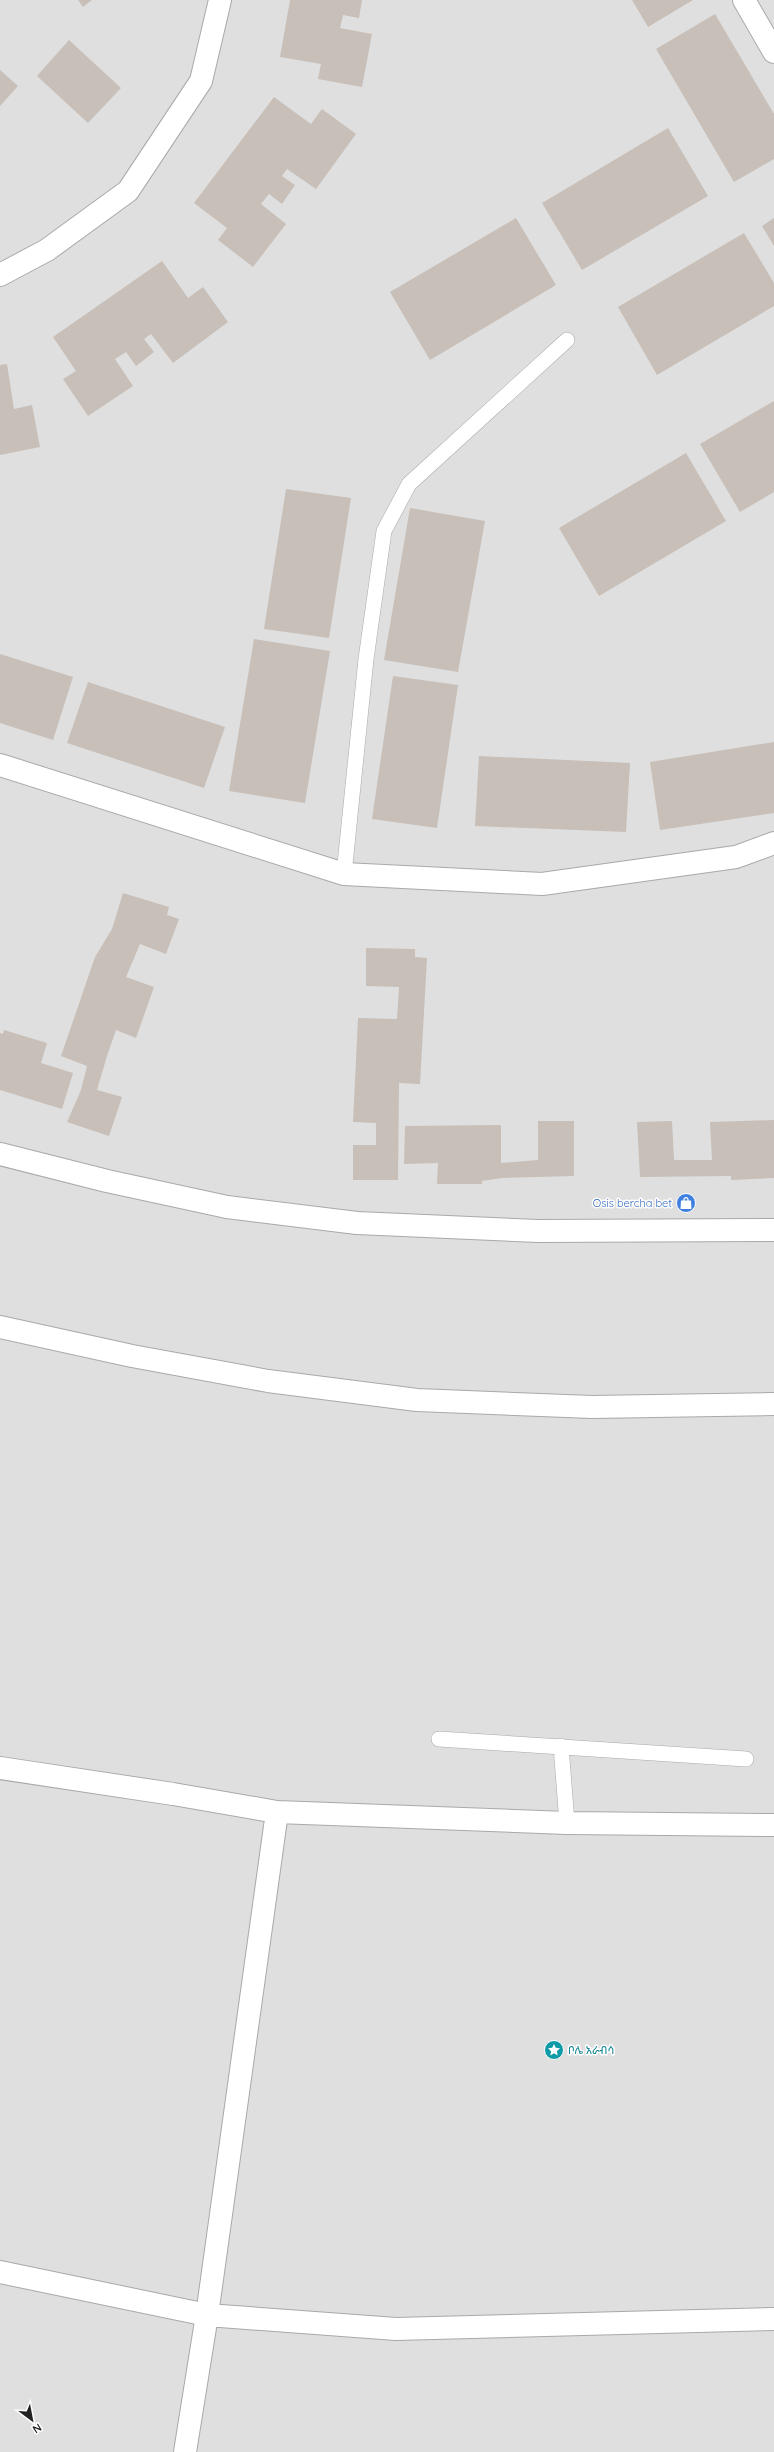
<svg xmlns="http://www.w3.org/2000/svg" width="774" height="2452" font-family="Quicksand,'Noto Sans Ethiopic',sans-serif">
<rect width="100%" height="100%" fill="#f2efe9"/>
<path fill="#e0dfdf" d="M0,0h774v2452h-774z"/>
<path fill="#c7bfb8" d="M78,0h14l-9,7z
M290,0h72l-3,18 -16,-3 -3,13 32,6 -10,53 -44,-8 3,-15 -41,-7z
M632,0h61l-45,27z
M715,14l59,100v45l-40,23 -78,-133z
M69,40l52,48 -33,35 -51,-47z
M0,70l18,16 -18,20z
M274,97l37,27 11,-15 34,25 -40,55 -29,-20 -5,7 13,9 -13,19 -13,-10 -8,10 25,20 -33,43 -35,-27 9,-12 -33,-25z
M668,128l40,68 -126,74 -40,-67z
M516,218l40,67 -126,75 -40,-68z
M774,218v28l-12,-20z
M744,233l30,50v23l-117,69 -39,-68z
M162,261l26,37 15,-11 25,35 -55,41 -22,-29 -7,5 10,13 -18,14 -10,-14 -11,7 18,27 -45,30 -25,-37 13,-8 -23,-34z
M7,364l7,45 18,-4 8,42 -40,8v-90z
M774,401v91l-34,20 -40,-68z
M686,453l40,68 -127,75 -40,-68z
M286,489l65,9 -22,140 -65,-9z
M410,508l75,13 -27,151 -74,-12z
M254,639l76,12 -25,152 -76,-12z
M0,654l73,23 -20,63 -53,-17z
M393,676l65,9 -21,143 -65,-9z
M88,682l137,45 -21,61 -137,-45z
M774,742v71l-114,17 -10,-68z
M479,756l151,7 -4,69 -151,-6z
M123,893l46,14 -2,8 12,4 -13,35 -26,-10 -14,33 28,10 -18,51 -20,-8 -9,26 -10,34 25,7 -13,39 -42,-14 14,-32 6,-24 -26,-10 34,-99 17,-28z
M366,948l49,1v8l12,1 -7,126 -21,-1 -1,97h-45v-35h23v-22l-23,-1 5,-104 39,1 2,-32 -33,-1z
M4,1030l43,13 -6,20 32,10 -11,36 -62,-19v-57l3,1z
M774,1120v58l-43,2v-4l-91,1 -3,-55 35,-1 2,39h38l-2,-38z
M538,1121h36v55l-72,2 -20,3v3h-45l1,-21 -34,1 1,-38 96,-1v38l37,-3z"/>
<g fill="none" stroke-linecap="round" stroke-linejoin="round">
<g stroke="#a9a9a9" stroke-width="16">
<path id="service" d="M344,874l22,-215 18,-128 25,-47 158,-144
M439,1739l307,20
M561,1746l6,77"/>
</g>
<g stroke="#a9a9a9" stroke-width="24">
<path id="minor" d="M744,0l30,52
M0,275l47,-25 81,-59 73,-110 19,-81
M0,765l344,109 198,10 194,-27 38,-14
M0,1768l173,26 104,18 290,11 207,2
M0,2272l207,43 189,14 378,-10
M185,2452l22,-137 70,-503"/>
</g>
<g stroke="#a9a9a9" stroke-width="24">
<path id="tertiary" d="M0,1154l107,27 120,26 130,16 181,8 236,-1
M0,1327l132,29 136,25 149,19 175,7 182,-3"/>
</g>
<use href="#service" stroke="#fff" stroke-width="15"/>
<use href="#minor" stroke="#fff" stroke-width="22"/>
<use href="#tertiary" stroke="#fff" stroke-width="22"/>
</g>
<defs>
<g id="shop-disc" transform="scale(1)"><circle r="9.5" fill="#3f7fe0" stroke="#fff"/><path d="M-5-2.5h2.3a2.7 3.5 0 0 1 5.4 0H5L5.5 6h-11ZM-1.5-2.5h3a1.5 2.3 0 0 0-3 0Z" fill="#fff"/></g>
<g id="sight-disc" transform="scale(1)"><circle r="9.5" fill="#0f9aa8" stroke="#fff"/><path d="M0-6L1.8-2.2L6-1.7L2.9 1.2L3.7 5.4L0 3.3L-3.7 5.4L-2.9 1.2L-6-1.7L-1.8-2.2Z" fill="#fff"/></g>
</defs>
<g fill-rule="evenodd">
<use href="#shop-disc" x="686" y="1203"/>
<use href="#sight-disc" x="554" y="2050"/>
</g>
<g text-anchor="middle" stroke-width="3" stroke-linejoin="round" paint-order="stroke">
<g font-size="11" fill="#366cbe" stroke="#fff" text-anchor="end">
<text x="672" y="1207">Osis bercha bet</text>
</g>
<g font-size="11" fill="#0d838f" stroke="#fff" text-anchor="start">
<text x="568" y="2054">ቦሌ አራብሳ</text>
</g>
</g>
<g transform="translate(32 2420) rotate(148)" stroke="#ffffff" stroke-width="3" paint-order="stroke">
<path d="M0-3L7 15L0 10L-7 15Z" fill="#222222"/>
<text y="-6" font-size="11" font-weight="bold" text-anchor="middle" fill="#222222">N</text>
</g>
</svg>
